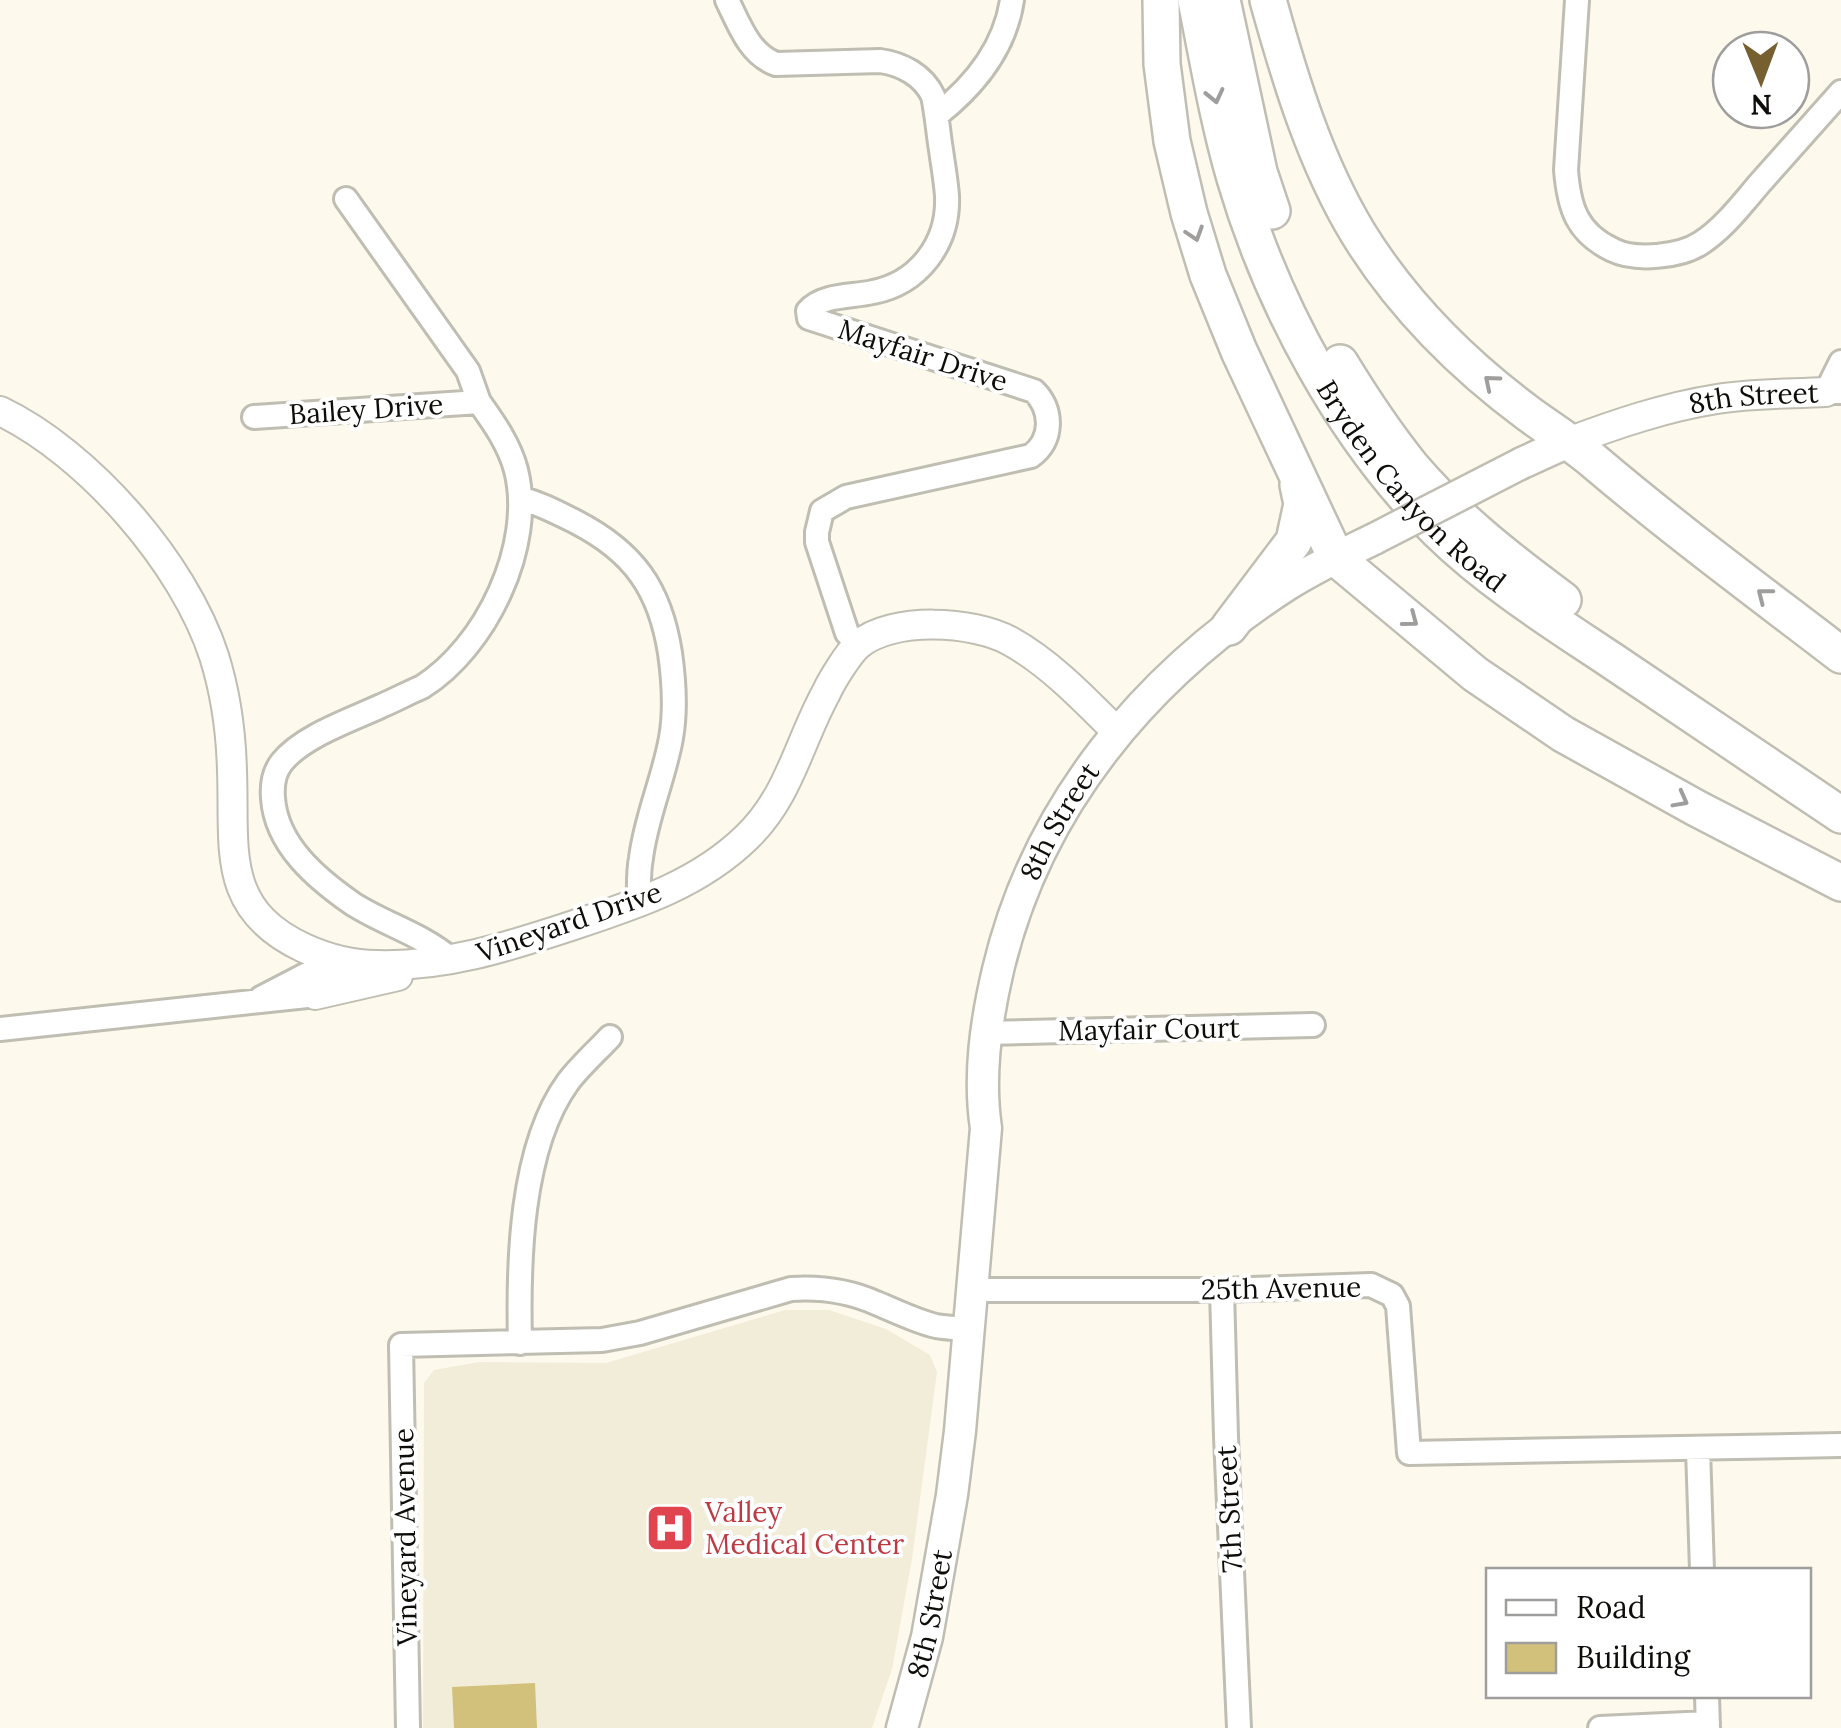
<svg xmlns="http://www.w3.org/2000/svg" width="1841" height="1728" font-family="Lora,serif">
<rect width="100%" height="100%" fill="#fdfaed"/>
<path fill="#f2edd9" d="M785,1310h44l57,19 44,26 7,17 -25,187 -20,110 -20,59h-449l1,-345 10,-13 45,-8 127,1z"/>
<path fill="#d2c17b" d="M535,1683l2,45h-83l-2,-41z"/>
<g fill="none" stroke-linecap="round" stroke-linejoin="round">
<g stroke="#c0beb2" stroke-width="28">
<path id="minor" d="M727,0c12,24 22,54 49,64l104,-3c22,3 43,14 53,35 4,18 5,36 8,54 2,15 5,31 6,46 2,47 -28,87 -74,96 -21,5 -50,2 -65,19l1,7 225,73c19,19 19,49 -3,65l-185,41 -24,14 -5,21v10l30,91 11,12
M1577,0l-11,170c3,38 11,63 47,80 22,11 67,7 88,-7 23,-15 41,-39 59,-60 27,-30 54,-61 81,-91
M937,115c37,-29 68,-67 75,-115
M346,199l122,172 11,31
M1841,362l-15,30h15
M254,417l225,-15c15,21 30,42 37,68 19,75 -30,177 -94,217 -14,6 -27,13 -41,19 -30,14 -78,30 -99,56 -8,10 -10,24 -9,36 3,47 44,81 80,106 33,21 69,30 99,56
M520,498c21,6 36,14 56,24 58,30 84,67 94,131 4,28 6,57 1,85 -7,40 -25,79 -30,120 -3,15 -2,30 -2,46
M261,998l52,-27 7,-16
M0,1029l307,-33 15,-4 8,-6 3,-28
M986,1033l327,-8
M971,1290h251l149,-5 21,10 6,11 11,147 432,-8
M1222,1290l4,147 13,291
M520,1343c-2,-79 0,-195 48,-261 12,-16 29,-31 42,-45
M1698,1449l4,121
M1707,1696l1,32
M408,1728l-7,-383 201,-5 38,-7 151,-44c30,-2 58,2 85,14 20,8 39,18 60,23 10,2 21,2 32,3
M1600,1728l108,-5"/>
</g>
<g stroke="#c0beb2" stroke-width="32">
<g id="tertiary">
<path d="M0,411c88,42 184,152 214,245 12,38 17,75 18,115 3,78 -12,138 72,177 22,10 48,17 73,17 68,2 130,-18 194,-39 63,-21 127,-41 176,-89 42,-40 52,-95 79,-144 6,-13 22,-39 32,-48 34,-29 116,-24 152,-4 40,22 75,59 107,91"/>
<path id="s1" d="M1568,442c48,-18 98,-35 149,-43 36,-6 72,-5 109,-7"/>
<path d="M315,995l83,-19"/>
</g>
</g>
<g stroke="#c0beb2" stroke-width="35">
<g id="secondary">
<path d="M1522,463l46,-21"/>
<path id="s2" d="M902,1728l25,-91 25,-142 8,-64 26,-303c-8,-53 0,-107 12,-158 39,-165 148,-294 289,-385 27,-17 58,-32 87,-46"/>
</g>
</g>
<g stroke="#c0beb2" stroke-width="40">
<g id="primary">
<path d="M1161,0l1,64 10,77 17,72 19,62 31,76 97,207 139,116 88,60 133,74 145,75"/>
<path id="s3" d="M1196,0c12,60 22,120 39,178 37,126 109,261 203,353 52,51 116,91 176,131 76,51 151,102 227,153"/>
<path d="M1222,0l37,172 13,39"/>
<path d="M1268,0c22,79 47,162 90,233 43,70 105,132 171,181 22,16 46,31 67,49 79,67 163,129 245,192"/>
<path d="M1340,363c22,36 45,71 71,103 44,52 98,94 152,134"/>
<path d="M1229,627l65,-86 8,-37 -4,-19"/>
</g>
</g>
<use href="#minor" stroke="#fff" stroke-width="22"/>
<use href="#tertiary" stroke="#fff" stroke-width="28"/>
<use href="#secondary" stroke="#fff" stroke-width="30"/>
<use href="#primary" stroke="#fff" stroke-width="35"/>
<g stroke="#c0beb2" stroke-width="35" stroke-linecap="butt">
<path id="secondary-bridge" d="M1374,539l148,-76"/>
</g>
<use href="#secondary-bridge" stroke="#fff" stroke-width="30"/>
</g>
<defs><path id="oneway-chevron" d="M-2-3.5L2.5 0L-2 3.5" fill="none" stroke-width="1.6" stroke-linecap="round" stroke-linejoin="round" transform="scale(2.5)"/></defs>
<g stroke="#9f9e9d">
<use href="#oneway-chevron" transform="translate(1215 96) rotate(77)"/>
<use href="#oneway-chevron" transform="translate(1195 234) rotate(72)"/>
<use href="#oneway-chevron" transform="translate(1491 382) rotate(-140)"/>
<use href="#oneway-chevron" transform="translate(1764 595) rotate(-142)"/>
<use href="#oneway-chevron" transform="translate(1411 620) rotate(37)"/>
<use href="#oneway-chevron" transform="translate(1681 800) rotate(28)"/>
</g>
<defs>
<g id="hospital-square" transform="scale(2.5)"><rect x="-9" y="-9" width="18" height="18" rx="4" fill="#e0444e" stroke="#fff"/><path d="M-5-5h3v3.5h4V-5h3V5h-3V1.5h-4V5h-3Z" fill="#fff"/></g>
</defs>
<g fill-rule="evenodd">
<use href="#hospital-square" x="670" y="1528"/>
</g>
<g text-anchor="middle" stroke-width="8" stroke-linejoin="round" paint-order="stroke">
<g font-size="28" fill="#0e0d09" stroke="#fff">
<text transform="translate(923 355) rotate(18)" y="10">Mayfair Drive</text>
<text dy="10" stroke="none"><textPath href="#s1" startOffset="192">8th Street</textPath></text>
<text transform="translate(366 409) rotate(-4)" y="10">Bailey Drive</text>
<text dy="10" stroke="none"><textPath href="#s3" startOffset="542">Bryden Canyon Road</textPath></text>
<text dy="10" stroke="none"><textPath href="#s2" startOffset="928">8th Street</textPath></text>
<text transform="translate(569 922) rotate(-19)" y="10">Vineyard Drive</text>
<text transform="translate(1149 1029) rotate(-1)" y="10">Mayfair Court</text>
<text transform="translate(1281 1288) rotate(-1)" y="10">25th Avenue</text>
<text transform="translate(1229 1509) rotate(-93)" y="10">7th Street</text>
<text transform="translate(405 1537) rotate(-91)" y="10">Vineyard Avenue</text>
<text dy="10" stroke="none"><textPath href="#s2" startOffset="118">8th Street</textPath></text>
</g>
<g font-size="28" fill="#be3a42" stroke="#fff" text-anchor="start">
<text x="705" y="1522">Valley<tspan x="705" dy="32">Medical Center</tspan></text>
</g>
</g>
<rect x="1486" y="1568" width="325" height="130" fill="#ffffff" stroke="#9f9e9d" stroke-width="2.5"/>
<rect x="1506" y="1600" width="50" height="15" fill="#ffffff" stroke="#9f9e9d" stroke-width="2.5"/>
<text x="1576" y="1618" font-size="30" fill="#0e0d09">Road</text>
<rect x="1506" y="1643" width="50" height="30" fill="#d2c17b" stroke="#9f9e9d" stroke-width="2.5"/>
<text x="1576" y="1668" font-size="30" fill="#0e0d09">Building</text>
<g transform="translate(1761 80) rotate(179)"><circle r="48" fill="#ffffff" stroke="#9f9e9d" stroke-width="2.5"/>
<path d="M0-8L18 38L0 25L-18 38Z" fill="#776030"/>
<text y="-15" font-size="28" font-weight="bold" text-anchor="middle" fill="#0e0d09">N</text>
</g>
</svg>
